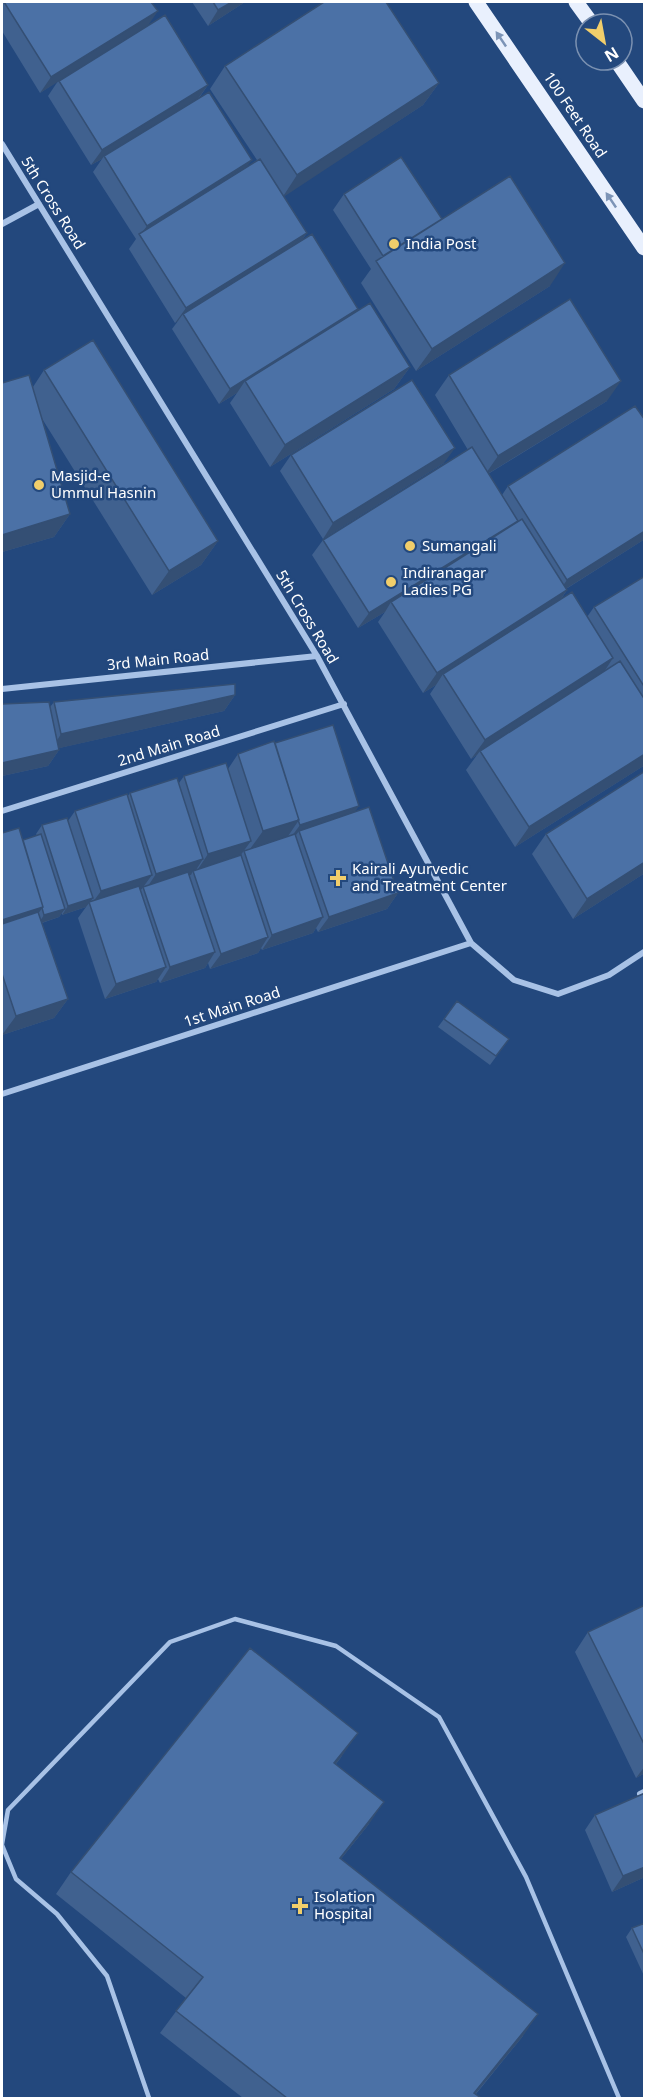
<svg xmlns="http://www.w3.org/2000/svg" width="646" height="2100" font-family="'Noto Sans',sans-serif">
<rect width="100%" height="100%" fill="#23487d"/>
<g fill="none" stroke-linecap="round" stroke-linejoin="round">
<path stroke="#a8c2e6" stroke-width="4.5" d="M2,1844l6,-34 162,-168 65,-23 101,27 103,71 87,160 93,221
M2,1845l14,34 41,35 50,62 42,122"/>
<path stroke="#a8c2e6" stroke-width="6" d="M2,144l315,512 154,287 43,37 44,14 51,-19 35,-23
M2,224l37,-20
M2,689l315,-33
M2,811l342,-107
M2,1094l469,-151
M640,1794l4,-2"/>
<path stroke="#e9f0fd" stroke-width="15" d="M476,2l168,246
M576,2l16,22
M616,60l28,41"/>
</g>
<path fill="#40618f" d="M2,2h149l-4,24 61,59 -9,13 48,69 10,-7 -47,-71 15,-23 214,17 -16,22 -140,91 24,37 -5,7 56,69 -2,3 54,55 -16,22 -124,78 -40,-64 7,-10 -18,11 -47,-75 6,-8 -3,2 -46,-74 7,-10 -43,-67 9,-13 -11,6 -43,-69 10,-15 -18,12 -38,-62z
M192,2h53l-37,24z
M344,194l98,25 108,67 -134,85 -55,-88 10,-14 -38,-59z
M44,370l174,171 -17,24 -49,30 -111,-178 29,97 -16,23 -52,15v-169l31,4z
M449,375l158,26 -119,73 14,21 6,-9 137,-66v119l-79,50 1,1 -6,9 26,18 7,-10 51,-31v189l-130,82 -49,-77 11,-15 -6,4 -41,-65 6,-9 -13,8 -45,-71 7,-10 -27,16 -46,-73 11,-15 145,-90 -33,-55z
M291,455l153,8 -121,76 -43,-68z
M235,695l-11,16 -165,37v2l-11,16 -46,10v-72l48,3 4,-5z
M275,743l80,69 43,81 -11,16 -69,23 -2,-4 -3,5 -51,17 -1,-2 -3,5 -48,16 -2,-6 -3,5 -45,15 -2,-4 -2,3 -51,17 -27,-81 8,-11 -24,8v-2l-3,4 -17,6 26,76 -14,19 -52,17v-202l21,7 14,-4 -1,-2 6,-9 26,-4 7,-10 52,-14 3,-4 49,-10 5,-7 44,-7 10,-15z
M645,771v102l-72,46 -41,-65 14,-20z
M444,1019l65,20 -19,26 -52,-38z
M645,1605v168l-9,5 -61,-126 13,-20z
M342,1756l-6,8 33,60 -28,35 182,177 -47,58 5,4h-238l-83,-65 26,-35 -130,-104 15,-22z
M645,1793v84l-33,15 -27,-62 10,-15z
M645,1923v55l-19,-41 6,-9z"/>
<path fill="#344f74" d="M232,2h13l-37,24 10,-16z
M158,11l-11,16 -107,66 11,-16z
M439,83l-16,22 -141,93 15,-23z
M208,85l-11,15 -93,56 -2,3 -11,6 11,-15z
M252,160l-11,15 -101,60 7,-9z
M307,233l-11,16 -113,65 -5,7 -3,2 11,-15z
M565,263l-15,23 -134,85 16,-22z
M358,309l-11,15 -102,57 -8,12 -18,11 11,-15z
M410,367l-16,22 -124,78 15,-22z
M621,381l-14,20 -123,75 14,-20z
M455,448l-11,15 -121,76 10,-16z
M70,514l-16,23 -52,15v-17z
M518,521l-11,15 -116,66 -6,10 -27,16 11,-15z
M645,531v8l-89,56 11,-15z
M218,541l-17,24 -49,30 17,-24z
M567,590l-14,20 -110,64 -7,11 -13,8 14,-20z
M613,658l-13,20 -120,73 -3,4 -6,4 14,-19z
M235,695l-11,16 -173,39 10,-16z
M59,750l-11,16 -46,10v-13z
M645,754v11l-130,82 14,-20z
M359,806l-11,16 -49,9 -6,8 -4,1 11,-15z
M299,820l-15,22 -37,11 16,-22z
M251,841l-11,15 -42,13 10,-15z
M203,859l-9,14 -1,-2 -2,4 -45,14 10,-15z
M645,862v11l-72,46 14,-20z
M152,875l-11,15 -51,16 11,-15z
M398,893l-11,16 -69,23 11,-15z
M93,898l-7,9 -24,8 6,-9z
M43,907l-11,15 -30,10v-12z
M65,909l-6,8 -21,7 6,-9z
M323,917l-10,16 -51,17 10,-15z
M268,937l-10,16 -48,16 11,-15z
M215,952l-10,16 -45,15 10,-16z
M166,967l-10,15 -51,17 11,-15z
M68,999l-14,19 -52,17 14,-19z
M358,1733l-16,23 -23,29 15,-22z
M645,1766v7l-9,5z
M384,1802l-15,22 -45,56 16,-22z
M645,1867v10l-33,15 11,-16z
M538,2014l-15,22 -51,62h-1z"/>
<path fill="#4b71a6" stroke="#344f74" stroke-width="1.5" d="M4,2h147l7,9 -107,66z
M213,2h19l-14,8z
M324,2h62l53,81 -142,92 -72,-109z
M165,15l43,70 -106,65 -43,-69z
M209,92l43,68 -105,66 -43,-70z
M401,157l41,62 -59,37 -39,-62z
M260,159l47,74 -121,75 -47,-74z
M510,176l55,87 -133,86 -56,-88z
M312,234l46,75 -128,80 -47,-75z
M570,299l51,82 -123,75 -49,-81z
M370,303l40,64 -125,78 -40,-64z
M93,340l125,201 -49,30 -125,-201z
M29,375l41,139 -68,21v-152z
M412,380l43,68 -122,75 -42,-68z
M635,406l10,14v111l-78,49 -59,-94z
M472,447l46,74 -149,92 -46,-73z
M522,519l45,71 -130,83 -46,-71z
M645,576v112l-51,-81z
M572,592l41,66 -128,82 -42,-66z
M620,661l25,39v54l-116,73 -49,-76z
M235,684v11l-174,39 -7,-32z
M49,702l10,48 -57,13v-59z
M333,725l26,81 -59,19 -2,-5h1l-24,-77z
M274,741l25,79 -36,11 -25,-77z
M226,763l25,78 -43,13 -24,-78z
M645,771v91l-58,37 -41,-65z
M177,778l26,81 -47,15 -26,-81z
M127,794l25,81 -51,16 -26,-80z
M369,807l29,86 -69,24 -30,-86z
M67,818l26,80 -25,8 -26,-81z
M19,828l24,79 -41,13v-87z
M41,834l24,75 -21,6 -2,-7 1,-1 -20,-67z
M295,834l28,83 -51,18 -28,-84z
M241,855l27,82 -47,17 -28,-83z
M188,872l27,80 -45,15 -27,-80z
M139,886l27,81 -50,17 -27,-82z
M38,912l30,87 -52,17 -14,-42v-50z
M457,1001l52,38 -13,17 -52,-37z
M645,1605v141l-57,-114z
M250,1648l108,85 -24,30 50,39 -44,56 198,156 -64,79 7,5h-194l-111,-87 27,-34 -132,-105z
M645,1793v74l-22,9 -28,-61z
M645,1923v33l-13,-28z"/>
<defs><path id="oneway-solid" d="M-6-.8H1V-3.2L6.5 0L1 3.2V.8H-6Z" transform="scale(1.5)"/></defs>
<g fill="#7c94b7">
<use href="#oneway-solid" transform="translate(501 39) rotate(-124)"/>
<use href="#oneway-solid" transform="translate(611 200) rotate(-124)"/>
</g>
<g fill="#f1ce6b" stroke="#23487d" stroke-width="2">
<circle cx="394" cy="244" r="6"/>
<circle cx="39" cy="485" r="6"/>
<circle cx="410" cy="546" r="6"/>
<circle cx="391" cy="582" r="6"/>
<path d="M335 869h6v6h6v6h-6v6h-6v-6h-6v-6h6z"/>
<path d="M297 1897h6v6h6v6h-6v6h-6v-6h-6v-6h6z"/>
</g>
<g text-anchor="middle" stroke-width="5" stroke-linejoin="round" paint-order="stroke">
<g font-size="15" fill="#fff" stroke="#23487d">
<text transform="translate(575 115) rotate(56)" y="5">100 Feet Road</text>
<text transform="translate(53 203) rotate(58)" y="5">5th Cross Road</text>
<text transform="translate(307 617) rotate(59)" y="5">5th Cross Road</text>
<text transform="translate(158 660) rotate(-6)" y="5">3rd Main Road</text>
<text transform="translate(169 746) rotate(-17)" y="5">2nd Main Road</text>
<text transform="translate(232 1007) rotate(-18)" y="5">1st Main Road</text>
</g>
<g font-size="15" fill="#fff" stroke="#23487d" text-anchor="start">
<text x="406" y="249">India Post</text>
<text x="51" y="481">Masjid-e<tspan x="51" dy="17">Ummul Hasnin</tspan></text>
<text x="422" y="551">Sumangali</text>
<text x="403" y="578">Indiranagar<tspan x="403" dy="17">Ladies PG</tspan></text>
<text x="352" y="874">Kairali Ayurvedic<tspan x="352" dy="17">and Treatment Center</tspan></text>
<text x="314" y="1902">Isolation<tspan x="314" dy="17">Hospital</tspan></text>
</g>
</g>
<rect width="646" height="2100" fill="none" stroke="#ffffff" stroke-width="6"/>
<g transform="translate(604 42) rotate(149)"><circle r="28" fill="#23487d" stroke="#7b91b1" stroke-width="1.5"/>
<path d="M0-4.5L10 22L0 15L-10 22Z" fill="#f1ce6b"/>
<text y="-9" font-size="16" font-weight="bold" text-anchor="middle" fill="#ffffff">N</text>
</g>
</svg>
